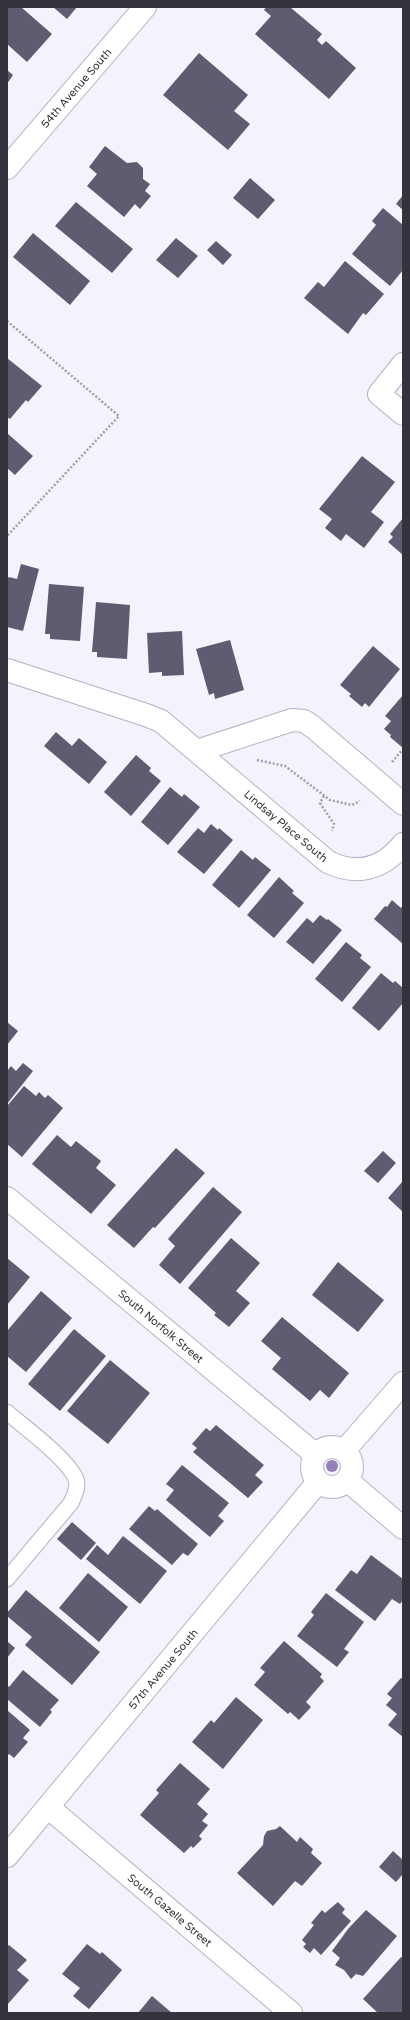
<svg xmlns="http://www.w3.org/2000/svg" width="410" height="2020" font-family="'Varela Round',sans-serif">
<rect width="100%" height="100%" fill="#f4f3fd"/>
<path fill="#5f5b70" d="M7,7h14l31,27 -25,28 -20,-18z
M53,7h24l-10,12z
M266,7h24l32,27 -5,6 5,5 4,-4 30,27 -27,31 -74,-65 16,-18 -7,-6z
M199,53l49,42 -14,16 16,13 -22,26 -65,-55z
M7,70l6,5 -6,9z
M105,146l22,17 10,-1 6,6v11l7,5 -5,7 6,5 -11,13 -5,-5 -11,13 -37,-31 10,-12 -8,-7z
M250,178l25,22 -17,19 -25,-21z
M403,195v15l-7,-6z
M76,202l57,47 -21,24 -57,-47z
M383,208l20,17v45l-13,16 -38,-32 24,-29 -4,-4z
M33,233l57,48 -20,24 -57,-48z
M176,238l22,18 -20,22 -22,-18z
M216,241l16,14 -9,10 -16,-15z
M345,261l39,33 -18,21 -3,-2 -15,21 -44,-36 14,-16 6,5z
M7,358l35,28 -14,16 -2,-2 -16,19 -3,-2z
M7,433l26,23 -18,19 -8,-7z
M362,456l33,26 -24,30 13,10 -20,26 -18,-14 -5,7 -16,-13 7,-9 -13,-10z
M403,518v37l-15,-13 5,-5 -3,-3z
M21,564l18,5 -16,62 -16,-4v-48l2,-2 8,2z
M49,584l35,3 -4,54 -30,-2v-5h-5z
M96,602l34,3 -3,54 -30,-2v-5h-5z
M182,631l2,44 -22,1v-4l-13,1 -2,-40z
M230,640l14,50 -29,9 -1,-6 -5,2 -13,-46z
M373,646l27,23 -31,38 -4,-4 -3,4 -13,-11 2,-2 -11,-9z
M403,695v53l-13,-11 1,-2 -7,-6 7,-8 -6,-5z
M56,732l16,14 7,-8 28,24 -18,22 -45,-38z
M136,755l15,13 -2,3 12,10 -30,35 -27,-24z
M170,787l12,10 2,-3 16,13 -32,38 -27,-23z
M211,824l7,6 1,-2 14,12 -29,34 -27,-22 21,-24 6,5z
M241,850l12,10 2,-3 16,13 -32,38 -27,-23z
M279,877l15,14 -2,2 12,10 -30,35 -27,-23z
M392,900l9,8 2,-3v39l-29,-25 11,-13 2,1z
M320,915l7,5 1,-1 14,11 -29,34 -27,-22 21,-24 6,5z
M346,942l16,13 -2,3 11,9 -29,35 -27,-23z
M381,973l12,10 2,-2 8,7v15l-24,28 -27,-23z
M7,1022l11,9 -11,14z
M23,1063l10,8 -26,33v-33l4,-5 5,5z
M24,1086l12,10 3,-4 6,6 3,-3 15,13 -41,49 -15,-13v-38z
M57,1135l14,12 5,-6 25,20 -5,7 20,17 -25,29 -59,-50z
M176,1148l29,25 -50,55 -2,-1 -19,21 -27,-23z
M383,1151l13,12 -18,20 -14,-12z
M403,1181v31l-15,-14z
M213,1187l29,25 -62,72 -21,-19 16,-19 -7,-7z
M231,1238l29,25 -24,28 14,12 -21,24 -15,-12 2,-2 -28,-25z
M7,1258l23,19 -23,28z
M338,1262l46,38 -26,32 -46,-37z
M41,1291l31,27 -46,54 -19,-16v-25z
M282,1317l67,56 -20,25 -9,-8 -10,11 -38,-32 9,-11 -20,-17z
M74,1329l32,27 -46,55 -32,-27z
M110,1360l40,33 -42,51 -41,-33z
M216,1425l48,40 -9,10 8,7 -15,16 -55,-46 4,-4 -5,-4 14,-16 4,3z
M182,1465l47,38 -11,13 6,5 -14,16 -44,-37 8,-10 -8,-6z
M149,1506l6,5 2,-2 41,35 -10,12 -5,-3 -11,12 -43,-36z
M72,1522l24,21 -15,17 -24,-21z
M123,1536l44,35 -27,33 -54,-45 11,-14 11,10z
M371,1555l32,24v21l-3,4 -8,-5 -17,22 -40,-31 16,-20 6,4z
M88,1573l40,34 -29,35 -40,-34z
M26,1590l74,62 -28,33 -47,-40 7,-8 -25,-21v-3z
M326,1593l38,29 -20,27 5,3 -12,15 -40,-31 17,-21 -3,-3z
M7,1641l8,7 -8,10z
M284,1641l38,33 -2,3 4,4 -18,21 5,5 -12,13 -9,-8 -2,2 -34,-29 11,-13 -5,-4z
M23,1670l36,30 -9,10 2,2 -12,15 -33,-28v-14l2,2z
M401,1678l2,1v58l-15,-12 9,-11 -11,-9 6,-7 -5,-4z
M236,1697l27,23 -40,49 -31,-27 19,-22 3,3z
M7,1710l23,20 -7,8 5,4 -14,16 -5,-4 -2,2z
M180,1763l30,26 -13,15 11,10 -6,7 6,4 -9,11 3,3 -9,9 -2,-2 -7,7 -44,-38 19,-22 -3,-3z
M280,1826l17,16 3,-5 13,12 -2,4 11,10 -20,23 -7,-5 -22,25 -36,-33 26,-28 1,-9 3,-5 9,-2z
M393,1851l10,9v14l-7,8 -17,-15z
M338,1902l7,7 -3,4 9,8 -30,34 -7,-7 -4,5 -7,-6 3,-3 -4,-4 12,-15 -3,-2 11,-13 3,3z
M366,1910l31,26 -34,40 -7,-2 -5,5 -7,-9 -9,-5 5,-7 -8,-7 16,-22z
M87,1944l13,10 2,-2 20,18 -33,39 -16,-13 7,-8 -18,-14z
M9,1945l18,15 -10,10 12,10 -22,25v-58z
M401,1957l2,1v55h-25l-15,-14z
M152,1996l20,17h-34z"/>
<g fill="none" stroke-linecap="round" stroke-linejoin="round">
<g stroke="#b4b0c7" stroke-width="17">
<path id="lane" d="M7,1412c18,16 60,46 69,67 3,8 -2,17 -5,24l-64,76"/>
</g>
<g stroke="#b4b0c7" stroke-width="24">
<path id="street" d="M7,168l138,-161
M403,364l-24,30 24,20
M7,670l139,45 15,6 167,141c29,14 55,7 75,-18
M197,751l95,-31 12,1 9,6 90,77
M7,1198l309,257
M312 1467a20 20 0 1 1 40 0a20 20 0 1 1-40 0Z
M344,1451l59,-68
M347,1480l56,48
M48,1807l243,206
M7,1856l311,-374"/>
</g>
<path stroke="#a09fa9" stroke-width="2.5" stroke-dasharray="2 2" stroke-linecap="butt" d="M7,321l112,95 -112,120
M257,760l28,6 45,34 22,5 8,-4
M392,762l11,-13
M324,796l-4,7 14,21 -2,7"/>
<use href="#lane" stroke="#fff" stroke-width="15"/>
<use href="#street" stroke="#fff" stroke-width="22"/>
</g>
<circle fill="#9480ba" cx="332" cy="1466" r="6"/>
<g text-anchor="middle" stroke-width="4" stroke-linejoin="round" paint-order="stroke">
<g font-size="11" fill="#34323c" stroke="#fff">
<text transform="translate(76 88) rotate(-49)" y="4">54th Avenue South</text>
<text transform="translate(286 826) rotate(40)" y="4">Lindsay Place South</text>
<text transform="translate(161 1326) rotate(40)" y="4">South Norfolk Street</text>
<text transform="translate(163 1669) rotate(-50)" y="4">57th Avenue South</text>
<text transform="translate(170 1910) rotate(40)" y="4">South Gazelle Street</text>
</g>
</g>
<rect width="410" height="2020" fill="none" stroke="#34323c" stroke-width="16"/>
</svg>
